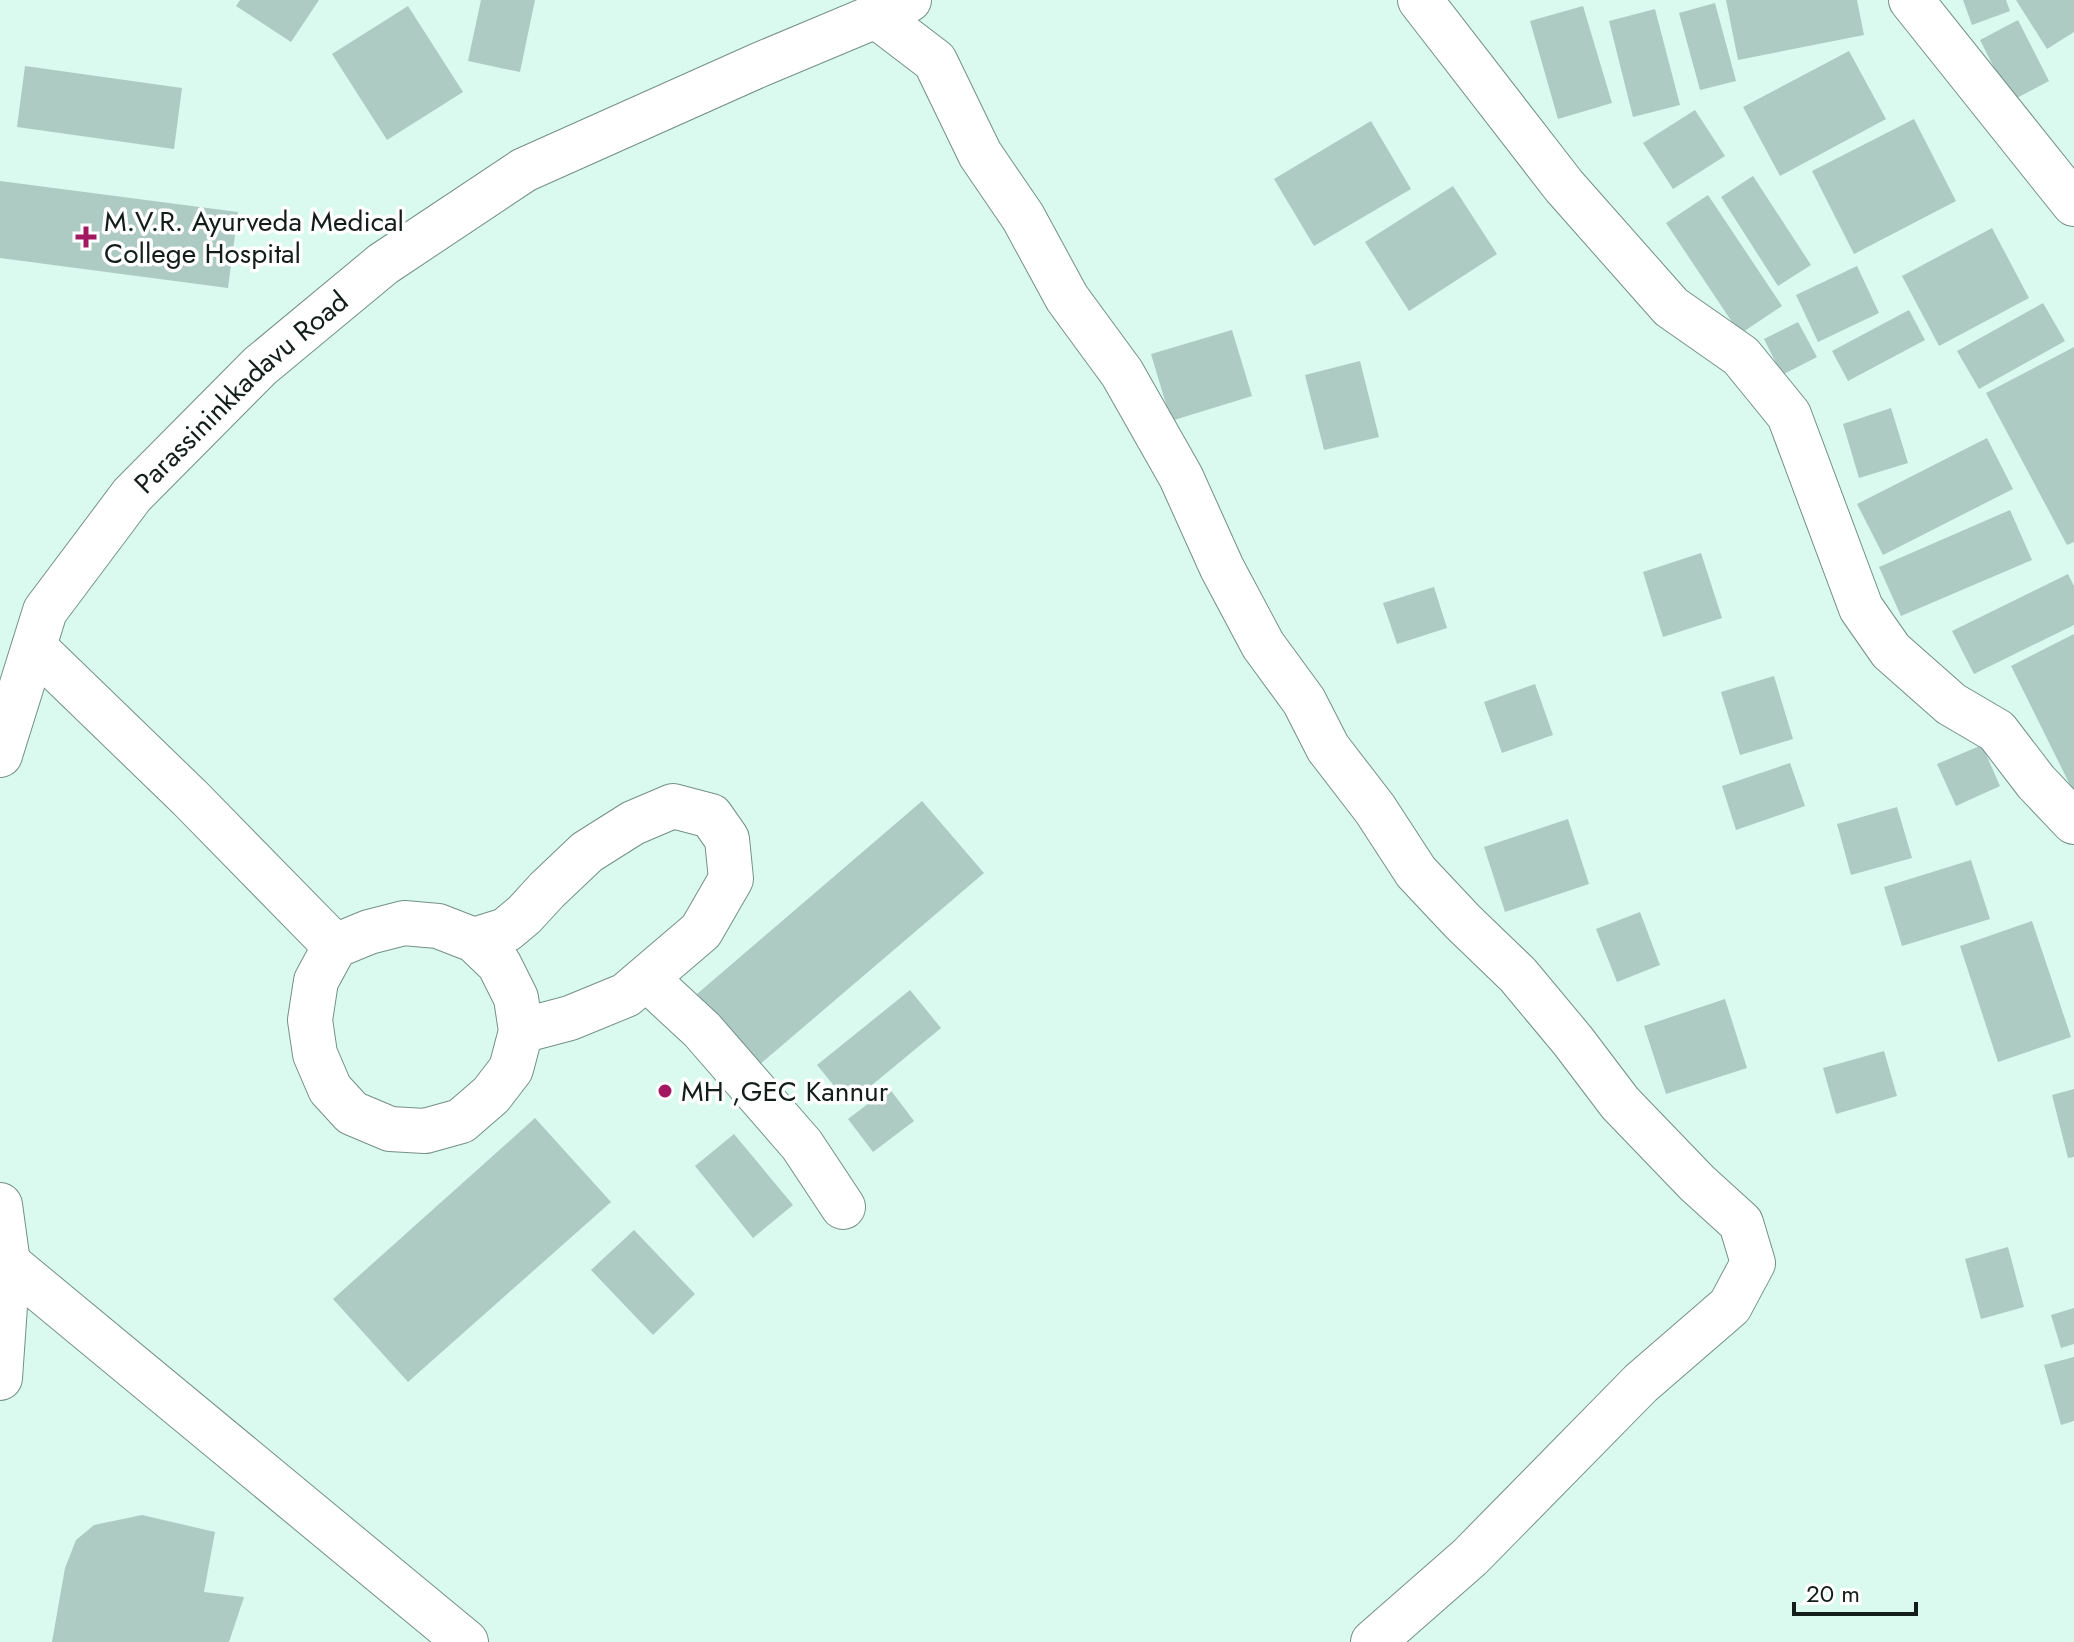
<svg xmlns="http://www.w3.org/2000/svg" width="2074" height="1642" font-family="Jost,sans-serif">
<rect width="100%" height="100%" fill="#daf9ef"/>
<path fill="#adcbc2" d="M240,0h79l-28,42 -55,-36z
M481,0h54l-15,72 -52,-11z
M1726,0h131l7,35 -126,25z
M1963,0h43l4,11 -38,14z
M2016,0h58v32l-27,17z
M1715,3l21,78 -36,9 -21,-77z
M408,6l55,86 -76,48 -55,-86z
M1583,6l29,97 -54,16 -28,-98z
M1655,9l25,96 -47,12 -24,-96z
M2018,20l31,61 -38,20 -31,-61z
M1849,51l37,68 -106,57 -37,-69z
M25,66l157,22 -8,61 -157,-22z
M1695,110l30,46 -52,33 -30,-46z
M1914,119l42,82 -102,53 -42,-83z
M1371,121l40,68 -97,57 -40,-67z
M1753,176l58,89 -33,21 -57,-89z
M0,181l238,31 -10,76 -228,-30z
M1453,186l44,68 -88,57 -44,-69z
M1708,195l74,111 -42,28 -74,-111z
M1992,228l37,70 -90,48 -37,-70z
M1857,266l22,47 -61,29 -22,-47z
M2043,303l22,38 -86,48 -22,-38z
M1909,310l16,30 -77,41 -16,-30z
M1798,322l19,35 -35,18 -18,-36z
M1232,330l20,66 -81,25 -20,-67z
M2074,347v195l-7,3 -81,-152z
M1360,361l19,76 -55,13 -19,-75z
M1891,408l17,55 -49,15 -16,-54z
M1987,438l26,51 -130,66 -26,-51z
M2010,510l22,50 -131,56 -22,-49z
M1701,553l21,65 -59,19 -20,-65z
M2068,574l6,12v39l-100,49 -22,-43z
M1434,587l13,41 -50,16 -14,-41z
M2074,634v159l-63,-127z
M1774,676l19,63 -53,16 -19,-63z
M1535,684l18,51 -51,18 -18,-51z
M1982,745l18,41 -44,20 -19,-42z
M1790,763l15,43 -69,24 -14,-44z
M922,801l62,72 -225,192 -62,-71z
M1897,807l15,51 -61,17 -14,-51z
M1568,819l21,65 -84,28 -21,-65z
M1971,860l19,59 -88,27 -18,-59z
M1640,912l20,53 -43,17 -21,-53z
M2032,921l39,116 -73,25 -38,-116z
M910,990l31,38 -92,76 -32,-39z
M1725,999l22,69 -81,26 -22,-68z
M1884,1051l13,45 -61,18 -13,-46z
M889,1088l25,33 -41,31 -25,-33z
M2074,1089v68l-6,1 -16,-63z
M535,1118l76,84 -203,180 -75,-83z
M734,1134l59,71 -40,33 -58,-72z
M634,1230l61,64 -42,41 -62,-65z
M2008,1247l16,60 -43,12 -16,-60z
M2074,1308v36l-13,4 -10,-33z
M2074,1357v64l-13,4 -17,-60z
M142,1515l73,17 -11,60 40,5 -15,45h-177l13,-74 11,-28 18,-15z"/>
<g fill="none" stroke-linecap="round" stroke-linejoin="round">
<g stroke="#749088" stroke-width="46">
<path id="street" d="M1420,0l144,186 107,121 70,49 48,59 72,193 30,43 60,53 46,27 39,51 38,40
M1911,0l163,204
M876,16l59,45 45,93 43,63 44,81 55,75 59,104 41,91 41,77 41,56 24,47 47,61 41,63 47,50 55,53 55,66 47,62 77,80 44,40 12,40 -23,43 -89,77 -171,174 -97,85
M34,647l156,151 145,148
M404,923l34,3 36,14 25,24 17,34 5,33 -10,38 -20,26 -30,26 -36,10 -35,-2 -38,-16 -22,-24 -15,-35 -5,-34 6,-39 19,-35 34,-14z
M474,940l32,-10 18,-15 23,-25 40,-38 46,-29 40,-17 38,10 16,23 4,40 -30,52 -75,64 -56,23 -49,13
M646,978l56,52 100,115 41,62
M8,1263l458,379"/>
</g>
<g stroke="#749088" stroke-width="46">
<g id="secondary">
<path id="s1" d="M0,755l45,-144 87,-116 128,-129 123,-102 141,-94 235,-105 117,-49 33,-16"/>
<path d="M0,1205l8,58 -8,115"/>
</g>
</g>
<use href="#street" stroke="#fff" stroke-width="44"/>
<use href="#secondary" stroke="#fff" stroke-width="44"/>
</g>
<g fill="#a21962" stroke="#fff" stroke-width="3">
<path d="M82 225h8v8h8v8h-8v8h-8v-8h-8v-8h8z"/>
<circle cx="665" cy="1091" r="8"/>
</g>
<g text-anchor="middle" stroke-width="7" stroke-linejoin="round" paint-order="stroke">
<g font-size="28" fill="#131e1a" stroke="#fff" text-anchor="start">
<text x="104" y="231">M.V.R. Ayurveda Medical<tspan x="104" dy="32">College Hospital</tspan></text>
<text x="681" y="1101">MH ,GEC Kannur</text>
</g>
<g font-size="28" fill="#131e1a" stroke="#fff">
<text dy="10" stroke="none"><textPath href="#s1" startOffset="446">Parassininkkadavu Road</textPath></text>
</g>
</g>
<path d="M1794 1602v12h122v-12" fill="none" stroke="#131e1a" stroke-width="4"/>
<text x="1806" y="1602" font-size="24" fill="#131e1a" stroke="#ffffff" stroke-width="6" paint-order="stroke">20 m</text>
</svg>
